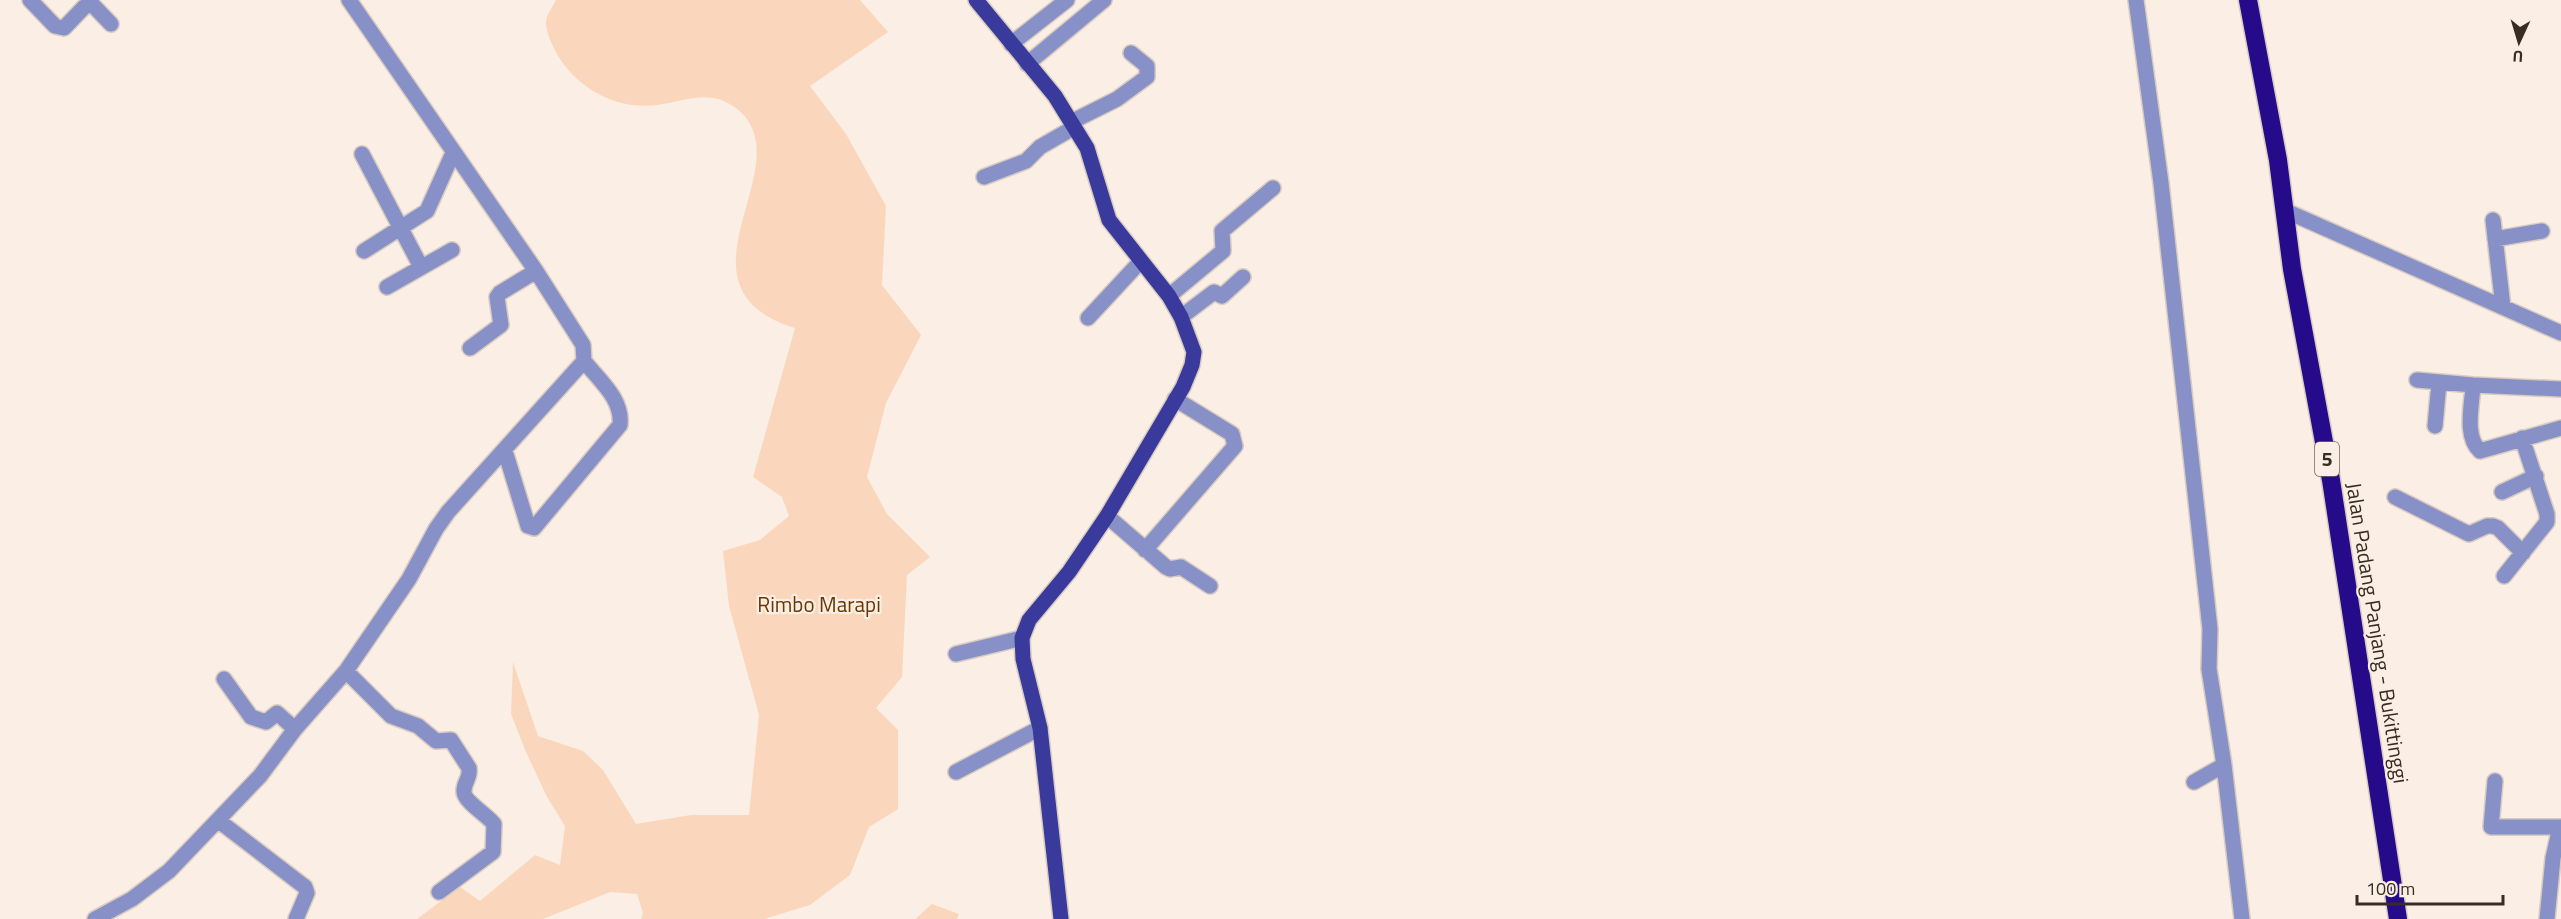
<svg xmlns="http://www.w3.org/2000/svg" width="2561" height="919" font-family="'Titillium Web',sans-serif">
<rect width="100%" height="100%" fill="#fbeee4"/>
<path fill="#fad7bc" d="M556,0h304l28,32 -78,54 36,48 40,72 -4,79 39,50 -35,68 -19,74 20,37 43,43 -23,18 -5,102 -26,31 22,22v79l-29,18 -19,48 -40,30 -46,14h-123l2,-6 -6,-19 -27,-2 -67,27h-126l43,-32 20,14 55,-46 25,10 5,-39 -18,-29 -21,-45 -15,-38 2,-52 25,74 45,15 20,19 33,54 55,-9h58l10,-100 -30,-109 -6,-55 37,-11 29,-24 -7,-19 -29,-20 42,-149c-134,-42 12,-165 -59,-220 -27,-20 -50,-7 -79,-3 -38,5 -76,-14 -97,-46 -6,-10 -15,-27 -14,-38 1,-7 7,-15 10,-21z
M932,904l27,10 -2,5h-42z"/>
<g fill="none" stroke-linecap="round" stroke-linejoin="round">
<g stroke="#d8cbc1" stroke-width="18">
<path id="minor" d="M30,0l25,26 9,2 25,-26
M88,0l23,24
M2136,0l25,183 49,446 -1,40 15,96 18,154
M1011,44l56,-44
M1027,64l77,-64
M1071,122l46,-23 30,-22v-11l-16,-13
M362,154l59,113
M984,177l42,-16 14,-14 33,-19
M2286,211l275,122
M2493,220l10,87
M2495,239l47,-8
M364,251l63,-40 26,-58
M387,287l65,-37
M1169,296l54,-45 -1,-20 51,-43
M1181,317l33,-25 8,4 21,-19
M1088,318l52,-56
M470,348l31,-23 -4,-28 3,-4 36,-22
M2417,380l56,5 88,4
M2473,385c-1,20 -9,52 7,66l81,-23
M2435,426l4,-43
M505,451l23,75 6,2 86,-103c3,-26 -21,-45 -36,-64
M2502,492l34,-16
M2395,497l74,37 18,-8h6l5,2 25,25
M1107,516l59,51 4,2 11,-2 29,19
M1145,550l90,-104 -3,-12 -57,-35
M2504,576l43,-54v-8l-25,-76
M956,654l66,-16
M346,671l45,45 27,10 18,15 15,-1 18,28c2,10 -6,15 -5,24 0,9 24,24 30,32l-1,28 -54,40
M224,679l27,38 15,5 11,-9 18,16
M956,772l84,-44
M2495,781l-4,46h70
M2194,782l30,-17
M219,821l86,66 2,6 -11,26
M95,919l37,-20 37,-28 91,-95 35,-47 51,-58 63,-92 27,-50 12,-17 136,-151 -1,-16 -47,-74 -187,-271
M2547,919l6,-61 5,-22 3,-1"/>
</g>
<g stroke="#d8cbc1" stroke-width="18">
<path id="major" d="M976,0l79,96 32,52 22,72 60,76 12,21 13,35 -2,13 -9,22 -76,129 -38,56 -40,48 -7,18 1,21 17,69 21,191"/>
</g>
<g stroke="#d8cbc1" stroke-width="21">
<path id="highway" d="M2248,0l30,160 14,109 39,211 67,439"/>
</g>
<use href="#minor" stroke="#8790c7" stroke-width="15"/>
<use href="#major" stroke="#393a9c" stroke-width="15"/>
<use href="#highway" stroke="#250a8a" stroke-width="18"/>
</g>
<g text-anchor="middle" stroke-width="4.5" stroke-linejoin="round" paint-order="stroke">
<rect fill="#fbeee4" stroke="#73675d" stroke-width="1.5" x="2315" y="442" width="24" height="34" rx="4.5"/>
<g font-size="20" font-weight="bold" fill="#392d23">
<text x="2327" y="466">5</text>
</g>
<g font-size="21" fill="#693702" stroke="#fbeee4">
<text x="819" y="612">Rimbo Marapi</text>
</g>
<g font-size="21" fill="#392d23" stroke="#fbeee4">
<text transform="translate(2377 633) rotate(81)" y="7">Jalan Padang Panjang - Bukittinggi</text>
</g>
</g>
<g transform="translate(2519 42) rotate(184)" stroke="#fbeee4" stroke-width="4.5" paint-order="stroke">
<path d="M0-4.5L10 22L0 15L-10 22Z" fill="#392d23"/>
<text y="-9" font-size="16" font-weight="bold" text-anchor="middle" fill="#392d23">U</text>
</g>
<path d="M2357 895v9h146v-9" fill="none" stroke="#392d23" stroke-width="3"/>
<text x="2366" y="895" font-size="18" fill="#392d23" stroke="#fbeee4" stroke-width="4.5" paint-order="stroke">100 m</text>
</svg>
